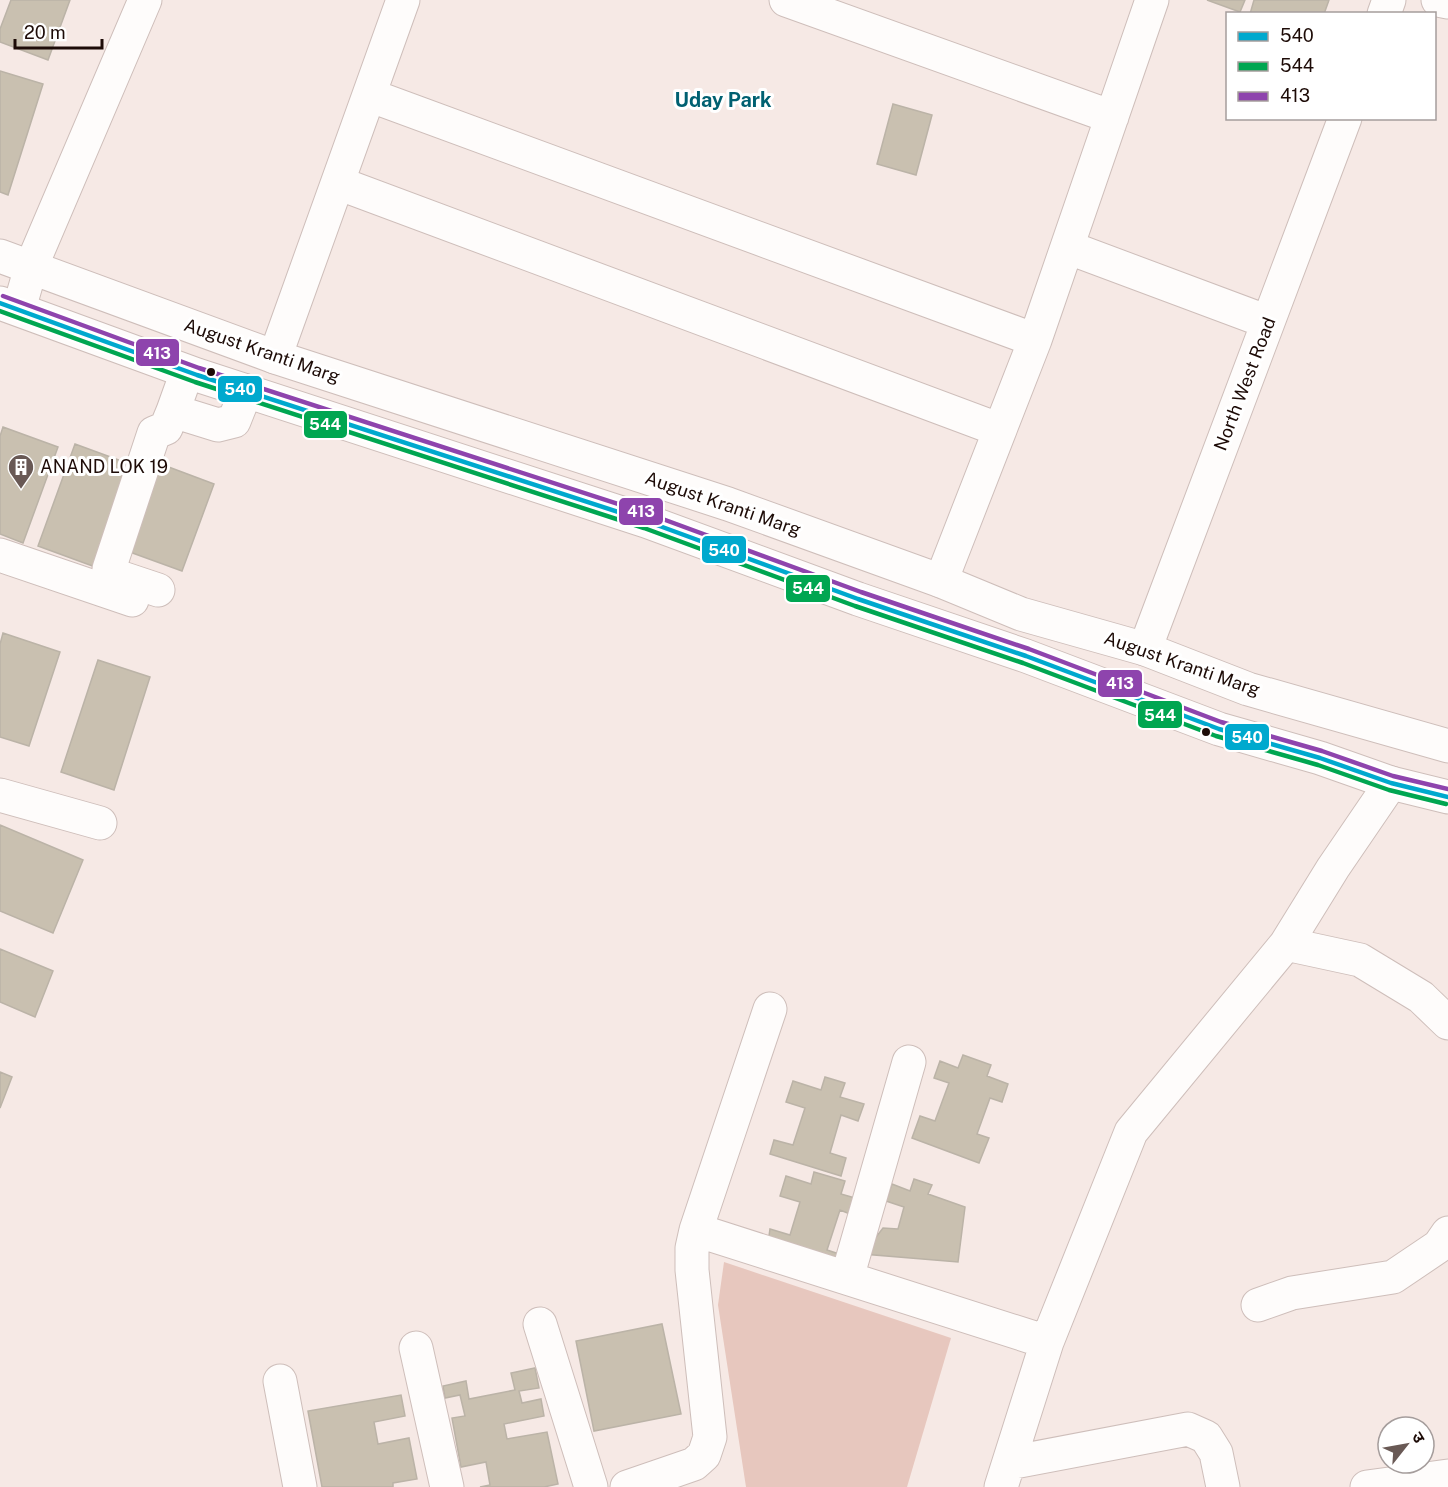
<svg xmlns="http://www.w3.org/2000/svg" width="1448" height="1487" font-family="'Public Sans','Noto Sans Devanagari',sans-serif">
<rect width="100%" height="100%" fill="#f6e9e5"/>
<path fill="#e7c7be" d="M724,1262l227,76 -44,149h-161l-28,-182z"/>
<path fill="#c9c0b0" stroke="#bbb3a7" stroke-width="1.5" d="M11,0h59l-22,60 -48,-18v-13z
M1207,0h38l-5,12z
M1254,0h75l-5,14h-74z
M0,71l43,13 -35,111 -8,-3z
M893,104l39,11 -16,60 -39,-11z
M3,427l55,20 -35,96 -23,-9v-98z
M75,444l60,22 -37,102 -60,-22z
M158,463l56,21 -32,87 -55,-20z
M3,633l57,19 -31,94 -29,-9v-93z
M98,660l52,17 -36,113 -53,-18z
M0,825l83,35 -30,73 -53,-22z
M0,949l53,22 -18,46 -35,-15z
M963,1055l28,10 -4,11 21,8 -6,18 -12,-4 -13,36 12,4 -10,25 -67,-25 8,-22 15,5 14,-38 -15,-5 6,-17 18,7z
M0,1072l12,5 -12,31z
M825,1077l20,6 -5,14 24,7 -6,17 -17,-6 -11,38 16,5 -5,18 -71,-22 4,-14 19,5 12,-37 -19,-6 7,-21 28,9z
M814,1172l31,9 -4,13 14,4 -5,16 -10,-4 -13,40 15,5 -10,5 -64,-17 2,-14 20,6 10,-33 -20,-6 6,-20 25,8z
M914,1179l18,6 -4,9 37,13 -7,55 -95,-8 20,-26 15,1 6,-22 -18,-6 6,-17 18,7z
M662,1324l19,90 -87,17 -18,-90z
M535,1368l4,20 -20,3 3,12 19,-4 3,17 -40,8 3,15 40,-7 11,52 -14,3h-64l10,-2 -4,-23 -25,5 -9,-49 13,-2 -5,-21 -15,3 -2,-12 23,-5 3,18 46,-9 -4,-17z
M401,1395l4,21 -31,6 4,22 31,-6 8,41 -24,4v4h-71l-14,-76z"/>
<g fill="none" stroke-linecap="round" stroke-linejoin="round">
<g stroke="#cebeba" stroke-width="35">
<path id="minor" d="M786,0l326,117
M1438,0l10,2
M1384,14l5,-14
M369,95l666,245
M338,183l662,247
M1067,247l201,75
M19,309l12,-42 114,-267
M275,357l128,-357
M187,372l-14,39 45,14 16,-4 12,-30
M0,555l132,45
M941,581l94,-241 117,-340
M158,590l-48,-16 -1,-5 45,-136 12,-5 7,-17
M1145,649l200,-531
M0,795l100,28
M1286,944l74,16 61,37 27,26
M696,1230l74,-221
M847,1278l62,-216
M1258,1305l34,-12 101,-16 46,-31 9,-13
M540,1324l51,163
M416,1348l31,139
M280,1381l20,106
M1009,1463l179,-34 18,8 10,16 7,34
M627,1487l67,-23 10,-9 6,-18 -18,-167v-22l4,-18 351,112
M1001,1487l46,-145 84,-210 155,-188 47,-76 58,-85
M1367,1487l81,-11"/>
</g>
<g stroke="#cebeba" stroke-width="35">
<path id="major" d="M0,256l275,101 453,147 213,77 80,33 124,35 103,40 200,57
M0,303l197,72 449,146 212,78 168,57 193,73 101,29 71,25 57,14"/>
</g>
<use href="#minor" stroke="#fefcfb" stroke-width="33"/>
<use href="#major" stroke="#fefcfb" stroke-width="33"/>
<g stroke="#fff" stroke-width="9">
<path id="bus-1" d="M0,303l197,72 449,146 212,78 168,57 193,73 101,29 71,25 57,14"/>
</g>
<g stroke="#fff" stroke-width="9">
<path id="bus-2" d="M0,311l195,71 449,146 211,78 168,57 193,73 102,29 71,25 57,14"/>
</g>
<g stroke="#fff" stroke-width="9">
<path id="bus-3" d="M3,296l196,72 450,146 212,78 168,57 192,73 101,29 71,25 55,13"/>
</g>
<use href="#bus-1" stroke="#00a9ce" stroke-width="4.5"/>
<use href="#bus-2" stroke="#00a651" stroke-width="4.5"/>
<use href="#bus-3" stroke="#8e44ad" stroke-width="4.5"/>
</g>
<defs>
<g id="building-pin" transform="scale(1.35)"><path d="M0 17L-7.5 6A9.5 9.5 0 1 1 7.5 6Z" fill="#695955" stroke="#fff"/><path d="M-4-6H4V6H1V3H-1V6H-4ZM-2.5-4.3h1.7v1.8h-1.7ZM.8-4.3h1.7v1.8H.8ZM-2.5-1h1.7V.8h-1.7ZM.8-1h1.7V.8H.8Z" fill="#fff"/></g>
</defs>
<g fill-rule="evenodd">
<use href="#building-pin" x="21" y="467"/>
</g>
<g fill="#1d0b07" stroke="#fff" stroke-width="2">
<circle cx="211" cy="372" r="5"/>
<circle cx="1206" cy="732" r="5"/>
</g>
<g text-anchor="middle" stroke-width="6" stroke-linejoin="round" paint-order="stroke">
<g font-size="18" fill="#1d0b07" stroke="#fff">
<text transform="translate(262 351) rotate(19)" y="6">August Kranti Marg</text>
<text transform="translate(1245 384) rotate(-69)" y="6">North West Road</text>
<text transform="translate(723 504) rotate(19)" y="6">August Kranti Marg</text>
<text transform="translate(1182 664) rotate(19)" y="6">August Kranti Marg</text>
</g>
<g font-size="18" fill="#1d0b07" stroke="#fff" text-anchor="start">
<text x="40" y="473">ANAND LOK 19</text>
</g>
<g font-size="20" font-weight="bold" fill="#006071" stroke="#fff">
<text x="723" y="107">Uday Park</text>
</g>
</g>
<g stroke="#fff" stroke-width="2">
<rect x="135" y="338" width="45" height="29" rx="6" fill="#8e44ad"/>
<rect x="217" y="375" width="46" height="28" rx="6" fill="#00a9ce"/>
<rect x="303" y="410" width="45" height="29" rx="6" fill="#00a651"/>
<rect x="618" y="497" width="46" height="29" rx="6" fill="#8e44ad"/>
<rect x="701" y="535" width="46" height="29" rx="6" fill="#00a9ce"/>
<rect x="785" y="574" width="46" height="29" rx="6" fill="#00a651"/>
<rect x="1097" y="669" width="46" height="29" rx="6" fill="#8e44ad"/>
<rect x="1137" y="700" width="46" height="29" rx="6" fill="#00a651"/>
<rect x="1224" y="723" width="46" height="28" rx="6" fill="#00a9ce"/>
</g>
<g font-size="16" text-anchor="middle" font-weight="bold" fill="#fff">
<text x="157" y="359">413</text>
<text x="240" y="395">540</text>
<text x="325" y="430">544</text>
<text x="641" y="517">413</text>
<text x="724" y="556">540</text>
<text x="808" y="594">544</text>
<text x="1120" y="689">413</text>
<text x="1160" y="721">544</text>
<text x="1247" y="743">540</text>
</g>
<rect x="1226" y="12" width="210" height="108" fill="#ffffff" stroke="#a59d9c" stroke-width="1.5"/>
<rect x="1238" y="32" width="30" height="9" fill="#00a9ce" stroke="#a59d9c" stroke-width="1.5"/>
<text x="1280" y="42" font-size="18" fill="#1d0b07">540</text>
<rect x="1238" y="62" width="30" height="9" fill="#00a651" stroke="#a59d9c" stroke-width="1.5"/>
<text x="1280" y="72" font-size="18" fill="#1d0b07">544</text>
<rect x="1238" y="92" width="30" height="9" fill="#8e44ad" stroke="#a59d9c" stroke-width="1.5"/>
<text x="1280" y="102" font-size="18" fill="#1d0b07">413</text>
<g transform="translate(1406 1445) rotate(59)"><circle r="28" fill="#ffffff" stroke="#a59d9c" stroke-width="1.5"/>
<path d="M0-4.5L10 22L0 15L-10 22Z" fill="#695955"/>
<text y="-9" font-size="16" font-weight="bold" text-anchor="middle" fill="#1d0b07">उ</text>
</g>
<path d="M15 39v9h87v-9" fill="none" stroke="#1d0b07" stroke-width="3"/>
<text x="24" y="39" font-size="18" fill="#1d0b07" stroke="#ffffff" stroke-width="4.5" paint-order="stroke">20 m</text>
</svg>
